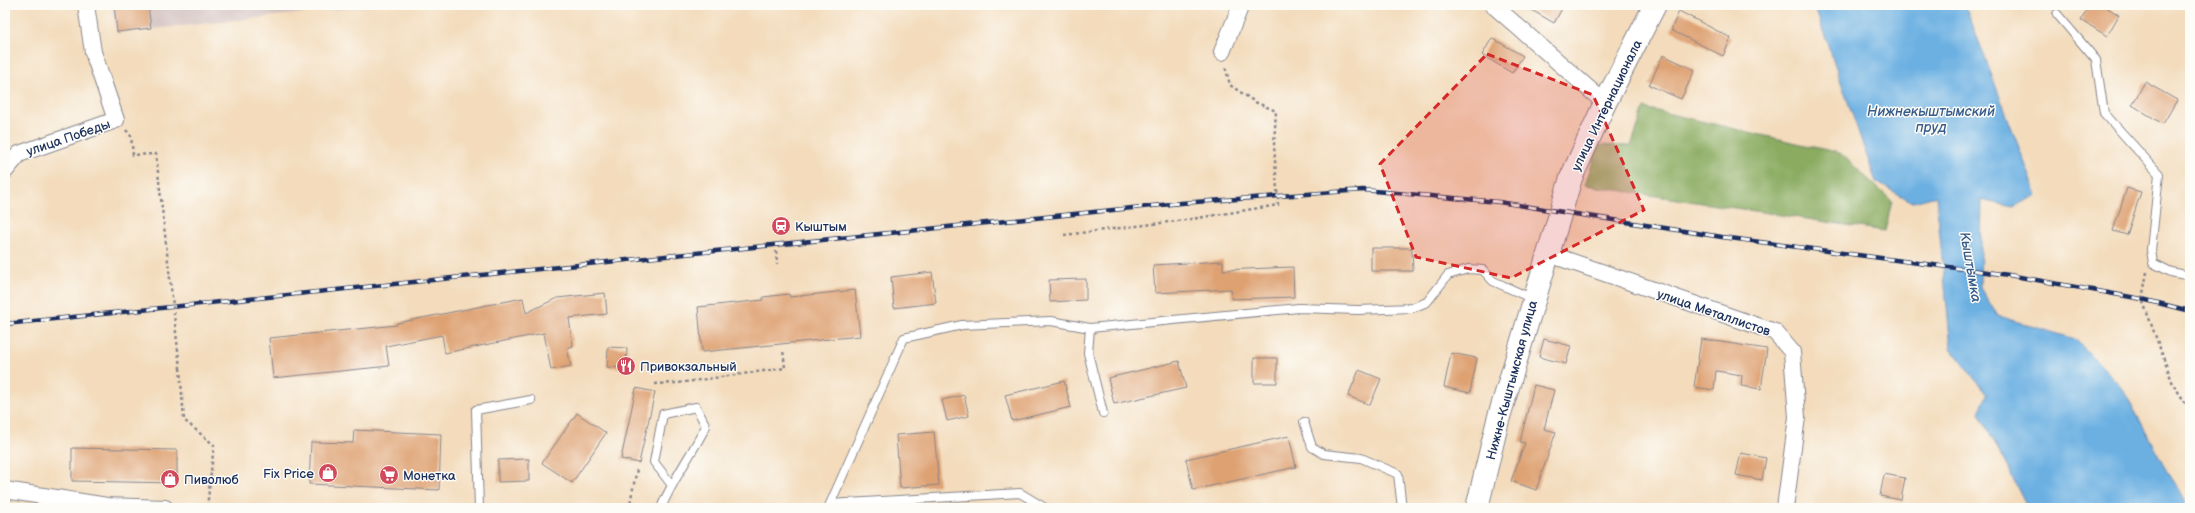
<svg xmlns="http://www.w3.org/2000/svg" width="2195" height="513" font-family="'Balsamiq Sans',sans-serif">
<rect width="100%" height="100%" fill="#fdfcf7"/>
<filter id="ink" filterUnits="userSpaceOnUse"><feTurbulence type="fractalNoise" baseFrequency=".025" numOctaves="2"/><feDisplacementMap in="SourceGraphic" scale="8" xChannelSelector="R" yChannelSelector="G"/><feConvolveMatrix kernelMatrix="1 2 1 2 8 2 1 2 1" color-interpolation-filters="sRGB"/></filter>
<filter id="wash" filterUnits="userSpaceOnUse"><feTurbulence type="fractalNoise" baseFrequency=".012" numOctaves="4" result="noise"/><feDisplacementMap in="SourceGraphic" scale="16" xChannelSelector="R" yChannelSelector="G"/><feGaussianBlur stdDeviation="0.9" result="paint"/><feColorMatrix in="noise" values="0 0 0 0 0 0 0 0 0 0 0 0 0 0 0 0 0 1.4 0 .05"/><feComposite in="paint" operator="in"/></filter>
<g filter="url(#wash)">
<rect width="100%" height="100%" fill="#f3dbbb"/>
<path fill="#d1bfbd" d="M111,5h266l-260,28z"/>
<path fill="#8aab60" stroke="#526d5f" d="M1644,108l196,45 52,48 -7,30 -300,-46 13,-40 33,1z"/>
<path fill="#6cb0e2" stroke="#4470a0" d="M1814,5h151l72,190 -24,12 -31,-7 -2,88 18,28 77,23 45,45 68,124h-160l-49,-96 8,-17 -36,-47 -15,-152 -23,6 -37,-20z"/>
<g id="blocks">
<path fill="#dea172" d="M114,5h34l3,23 -34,4z
M1523,5h41l-10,18z
M2090,5h13l16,10 -12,21 -26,-16z
M1679,11l52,27 -8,18 -52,-26z
M1492,38l31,18 -11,17 -30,-18z
M1663,55l32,15 -14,29 -32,-14z
M2145,82l32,18 -14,24 -31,-19z
M2127,188l14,4 -14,43 -14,-4z
M1371,248h41l1,23h-42z
M1223,261v9l70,-3 1,30 -62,2 -1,-10 -76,4 -2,-28z
M932,272l4,31 -42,5 -3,-31z
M1086,279v21l-36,2 -1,-22z
M855,290l5,46 -158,16 -4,-45 65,-7v-3l26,-3 1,3z
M605,293l2,21 -38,4 4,28 -6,2 4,18 -20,4 -7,-37 -99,20 -3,-18 -56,11 3,20 -116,12 -4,-40 128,-13v-2l126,-25 3,15 31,-15z
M1544,339l27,7 -5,18 -27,-7z
M1701,339l66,10 -6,40 -20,-3 1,-11 -26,-4 -2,19 -20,-3z
M608,347l19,1 -1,20 -19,-1z
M1451,353l26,5 -7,35 -26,-6z
M1254,358h23v25h-23z
M1179,361l7,27 -72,16 -6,-26z
M1359,370l22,9 -11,26 -22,-9z
M1064,381l7,26 -59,14 -7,-26z
M1534,385l20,5 -10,39 12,3 -20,58 -25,-9 14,-38 -5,-1z
M636,388l19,4 -16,71 -18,-4z
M964,395l5,21 -22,5 -5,-21z
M577,413l29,20 -34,50 -30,-20z
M354,430l87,4 -2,56 -130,-6 2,-42 42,1z
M934,432l5,53 -39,3 -4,-53z
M1289,436l7,31 -103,23 -7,-31z
M72,448l105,2v33l-105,-2z
M1741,453l25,5 -4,22 -26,-5z
M529,459v22l-31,1v-22z
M1884,474l21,4 -4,22 -21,-4z"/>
</g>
</g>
<g filter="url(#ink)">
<use href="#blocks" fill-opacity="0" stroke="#87858c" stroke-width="1"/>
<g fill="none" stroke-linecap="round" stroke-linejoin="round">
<g stroke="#87858c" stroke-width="10">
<path id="service" d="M2057,14l39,46 8,53 55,61 -8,76 2,13 18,9 19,4
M1090,328l-2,25 15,60
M1304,422l8,25 12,7 37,4 37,16 4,34
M830,504l74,-166 58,-13 89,-4 39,7 209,-20 59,2 54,-2 15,-6 21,-27 20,-6 15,1 10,11 40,18
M479,508l-3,-98 55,-10
M661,508c12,-29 31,-54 45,-82l-10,-19 -33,7 -9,48 17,22
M829,508l1,-4 190,-11 25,15"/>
</g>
<g stroke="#87858c" stroke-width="18">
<path id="minor" d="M1493,5l112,98
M1222,52l19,-47
M5,171l14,-17 97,-34 -23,-68 -7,-47
M1549,254l226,78 17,20 5,65 -12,91
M5,490l102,16 58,2"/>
</g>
<g stroke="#87858c" stroke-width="24">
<path id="secondary" d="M1477,508l21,-88 73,-242 34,-75 50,-98"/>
</g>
<path stroke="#87858c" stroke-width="2.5" stroke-dasharray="3 3" stroke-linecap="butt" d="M126,130l5,6 2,19 23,-1 3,27
M1064,235l121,-15 93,-15 -4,-60 2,-34 -21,-9 -25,-17 -5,-19
M776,251l1,13
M2147,272l-5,27 31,85 17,26
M180,368l4,52 30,25 -7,63
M655,384l23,-1 107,-15 -2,-18
M629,508l8,-39"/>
<use href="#service" stroke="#fff" stroke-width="8"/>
<use href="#minor" stroke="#fff" stroke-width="16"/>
<use href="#secondary" stroke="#fff" stroke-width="22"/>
<g stroke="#1b2f5e" stroke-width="4.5">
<path id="rail" d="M5,324l1176,-121 182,-13 136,12 223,35 287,38 133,24 48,12"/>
</g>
<use href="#rail" stroke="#fdfcf7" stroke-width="3" stroke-dasharray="9" stroke-linecap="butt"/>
<path stroke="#87858c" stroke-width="2.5" stroke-dasharray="3 3" stroke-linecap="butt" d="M159,181l21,187"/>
</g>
</g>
<path fill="#d62828" fill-opacity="0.2" stroke="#d62828" stroke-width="3" stroke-dasharray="8 5" stroke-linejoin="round" d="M1487,54l106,41 51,115 -133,68 -95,-21 -36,-93z"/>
<defs>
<g id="station-disc" transform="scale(1)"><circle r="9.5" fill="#d1495b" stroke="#fdfcf7"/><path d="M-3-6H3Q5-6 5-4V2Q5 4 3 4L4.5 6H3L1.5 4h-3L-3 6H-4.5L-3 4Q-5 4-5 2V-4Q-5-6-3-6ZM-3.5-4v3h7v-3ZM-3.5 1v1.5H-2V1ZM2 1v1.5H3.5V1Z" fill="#fff"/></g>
<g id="restaurant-disc" transform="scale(1)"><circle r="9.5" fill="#d1495b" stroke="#fdfcf7"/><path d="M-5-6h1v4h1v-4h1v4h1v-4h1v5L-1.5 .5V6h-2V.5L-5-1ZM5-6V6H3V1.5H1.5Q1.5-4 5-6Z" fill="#fff"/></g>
<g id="shop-disc" transform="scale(1)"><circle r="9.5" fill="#d1495b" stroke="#fdfcf7"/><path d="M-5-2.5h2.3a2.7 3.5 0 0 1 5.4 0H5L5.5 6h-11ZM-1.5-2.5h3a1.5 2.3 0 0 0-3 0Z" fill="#fff"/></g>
<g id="supermarket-disc" transform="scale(1)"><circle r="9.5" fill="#d1495b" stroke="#fdfcf7"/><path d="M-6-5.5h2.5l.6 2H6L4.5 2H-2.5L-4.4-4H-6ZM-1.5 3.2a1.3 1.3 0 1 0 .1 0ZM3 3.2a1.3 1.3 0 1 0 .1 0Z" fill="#fff"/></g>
</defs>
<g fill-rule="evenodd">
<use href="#station-disc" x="781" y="226"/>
<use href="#restaurant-disc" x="626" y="366"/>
<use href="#shop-disc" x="328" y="473"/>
<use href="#supermarket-disc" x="389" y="475"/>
<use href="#shop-disc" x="170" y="479"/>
</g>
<g text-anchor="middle" stroke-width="3" stroke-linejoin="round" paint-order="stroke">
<g font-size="13" fill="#1b2f5e" stroke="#fdfcf7">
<text transform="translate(1606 105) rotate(-64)" y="5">улица Интернационала</text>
<text transform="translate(68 137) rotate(-19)" y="5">улица Победы</text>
<text transform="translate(1714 312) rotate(19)" y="5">улица Металлистов</text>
<text transform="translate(1511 380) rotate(-75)" y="5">Нижне-Кыштымская улица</text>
</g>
<g font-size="13" fill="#1b2f5e" stroke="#fdfcf7" text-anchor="start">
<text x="795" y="231">Кыштым</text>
<text x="640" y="371">Привокзальный</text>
<text x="314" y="478" text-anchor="end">Fix Price</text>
<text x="403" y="480">Монетка</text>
<text x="184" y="484">Пиволюб</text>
</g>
<g font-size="14" font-style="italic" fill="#375c8c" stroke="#fdfcf7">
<text x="1931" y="116">Нижнекыштымский<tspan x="1931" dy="16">пруд</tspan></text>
<text transform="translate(1971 267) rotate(80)" y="5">Кыштымка</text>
</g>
</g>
<rect width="2195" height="513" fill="none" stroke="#fdfcf7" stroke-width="20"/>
</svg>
